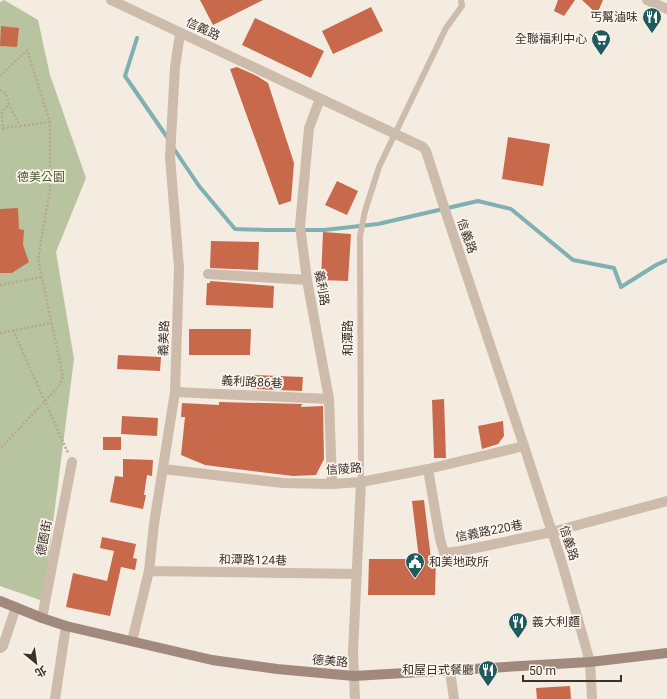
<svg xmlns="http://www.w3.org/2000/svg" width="667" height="699" font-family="Roboto,'Noto Sans TC',sans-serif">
<rect width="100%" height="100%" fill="#f4ebe1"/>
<path fill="#b8c4a0" d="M4,0l34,20 12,55 36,103 -30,74 18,107 -31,242 -43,-15v-584z"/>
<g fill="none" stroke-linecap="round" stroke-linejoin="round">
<path stroke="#7fb0b2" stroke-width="4" d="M137,38l-12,38 44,64
M172,146l27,40 36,43 31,1h58l54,-6 100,-23 33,8 62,51 41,8 7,19 35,-22 11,-5"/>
</g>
<path fill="#c8694b" d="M200,0h63l-50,25z
M558,0h17l-11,16 -10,-5z
M582,0h21l-6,14z
M371,7l12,24 -50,23 -11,-23z
M255,18l69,33 -13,27 -69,-33z
M1,26l18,2 -2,19 -17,-1z
M237,67l20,9 11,7 26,80 -3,38 -12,4 -49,-136z
M508,137l42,7 -7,42 -41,-7z
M337,181l21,10 -11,24 -22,-10z
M18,208l1,21 5,1 -1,15 6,17 -17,11h-12v-64z
M323,232l28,2 -3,47 -27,-1z
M211,241l48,1 -1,28 -48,-2z
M210,281l64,5 -1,22 -67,-3 1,-22h3z
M189,329h62l-1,26h-61z
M118,355l43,2 -1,14 -43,-2z
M253,375l50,2 -1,14 -50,-2z
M444,399l2,59h-12l-2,-58z
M219,402l83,2 -1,3 22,-1 1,53 -8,16 -23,1 -88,-11 -24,-10 4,-38h-4l1,-14 37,2z
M122,416l36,2 -1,18 -36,-2z
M503,421l1,15 -6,8 -16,5 -4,-23z
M103,437h18v13h-18z
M123,459l30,1 -1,16 -5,-1 -3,20h2l-3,14 -33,-7 5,-26 8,1z
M424,500l7,59h5l-1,36h-67l1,-36h50l-7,-58z
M102,537l34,7 -3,14 4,1 -2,11 -14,-3 -11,49 -44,-9 7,-34 34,8 7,-30 -14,-3z
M570,686l1,13h-34l-1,-11z"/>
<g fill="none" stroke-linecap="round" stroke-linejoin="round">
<path stroke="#b9a596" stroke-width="2.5" stroke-dasharray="2 2" stroke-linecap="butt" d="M0,76l27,-26 23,72v67l-12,70 25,118 -4,9 -59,63
M0,90l6,4 3,10 -7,9 1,15 -3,2
M20,126l30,-4
M3,128l17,-2 -11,-21
M0,285l42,-8
M13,330l55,123
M0,333l51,-10"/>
<path stroke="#cdbbac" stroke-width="6" d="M361,482l-1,-246 5,-25 14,-44 67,-139 16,-22 -1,-6"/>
<path stroke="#cdbbac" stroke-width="10" d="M111,0l312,147 3,4 20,62 78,233 38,117 28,99 2,37
M320,99l-11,29 -9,98 7,54 22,119 3,85
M208,274l99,6
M175,392l154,7
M163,469l120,14 49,1 29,-2 67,-13 96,-23
M428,469l12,70 4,14 17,-2 91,-19 115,-31
M149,571l208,3
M42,618l30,-156
M132,641l17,-70 5,-47 21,-132 4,-124 -9,-111 5,-90 5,-33
M0,648l3,-2 13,-39
M450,671l4,28
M55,699l11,-73
M355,699l-2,-47 8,-170"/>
<path stroke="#cdbbac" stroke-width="10" d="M647,0l20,9"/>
<path stroke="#a18a7d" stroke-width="10" d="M0,601l42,17 24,8 146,34 65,9 77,7 236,-14 77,-9"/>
</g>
<defs>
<g id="restaurant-pin" transform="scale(1)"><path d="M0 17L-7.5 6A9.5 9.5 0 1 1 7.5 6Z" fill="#1f5a5e" stroke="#fbf5ee"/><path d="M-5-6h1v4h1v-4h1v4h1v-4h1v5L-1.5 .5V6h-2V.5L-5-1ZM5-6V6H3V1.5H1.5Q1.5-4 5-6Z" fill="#fff"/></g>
<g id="supermarket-pin" transform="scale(1)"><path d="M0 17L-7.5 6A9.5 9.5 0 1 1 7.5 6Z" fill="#1f5a5e" stroke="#fbf5ee"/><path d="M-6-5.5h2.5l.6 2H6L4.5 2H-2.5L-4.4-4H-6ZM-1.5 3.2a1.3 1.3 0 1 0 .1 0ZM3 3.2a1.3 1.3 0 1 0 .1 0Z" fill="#fff"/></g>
<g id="civic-pin" transform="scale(1)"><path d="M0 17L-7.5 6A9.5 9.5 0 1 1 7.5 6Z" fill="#1f5a5e" stroke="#fbf5ee"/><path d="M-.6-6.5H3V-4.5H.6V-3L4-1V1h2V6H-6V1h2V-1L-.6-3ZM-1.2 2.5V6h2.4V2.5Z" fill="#fff"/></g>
</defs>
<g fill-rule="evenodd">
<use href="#restaurant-pin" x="652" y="17"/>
<use href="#supermarket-pin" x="601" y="39"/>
<use href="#civic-pin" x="415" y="562"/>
<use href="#restaurant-pin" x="518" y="622"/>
<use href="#restaurant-pin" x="488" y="670"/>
</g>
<g text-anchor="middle" stroke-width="3.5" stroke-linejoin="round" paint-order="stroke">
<g font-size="12" fill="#3b302b" stroke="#fbf5ee" text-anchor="end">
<text x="638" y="21">丐幫滷味</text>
<text x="587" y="43">全聯福利中心</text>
<text x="429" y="566" text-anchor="start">和美地政所</text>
<text x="532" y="626" text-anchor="start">義大利麵</text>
<text x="474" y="674">和屋日式餐廳</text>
</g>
<g font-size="12" fill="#3b302b" stroke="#fbf5ee">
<text transform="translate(203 29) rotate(25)" y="4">信義路</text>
<text transform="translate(467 236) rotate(71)" y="4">信義路</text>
<text transform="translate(322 288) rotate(80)" y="4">義利路</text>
<text transform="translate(164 338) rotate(-88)" y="4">義美路</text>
<text transform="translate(348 338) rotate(-90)" y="4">和潭路</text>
<text transform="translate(252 382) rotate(3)" y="4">義利路86巷</text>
<text transform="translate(344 469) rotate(-4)" y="4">信陵路</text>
<text transform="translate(489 531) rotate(-11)" y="4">信義路220巷</text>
<text transform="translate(44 538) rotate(-79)" y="4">德園街</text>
<text transform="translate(569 543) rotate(72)" y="4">信義路</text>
<text transform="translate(253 560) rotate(1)" y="4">和潭路124巷</text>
<text transform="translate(330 661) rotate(5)" y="4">德美路</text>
</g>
<g font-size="12" fill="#4a5a2e" stroke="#fbf5ee">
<text x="41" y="181">德美公園</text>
</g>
</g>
<g transform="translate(36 663) rotate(151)" stroke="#fbf5ee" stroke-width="3" paint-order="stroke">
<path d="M0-3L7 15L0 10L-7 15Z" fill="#3b302b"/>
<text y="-6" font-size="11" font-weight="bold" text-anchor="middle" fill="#3b302b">北</text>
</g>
<path d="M523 675v6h98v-6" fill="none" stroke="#3b302b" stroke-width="2"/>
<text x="529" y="675" font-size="12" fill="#3b302b" stroke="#fbf5ee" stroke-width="3" paint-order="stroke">50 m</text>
</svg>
